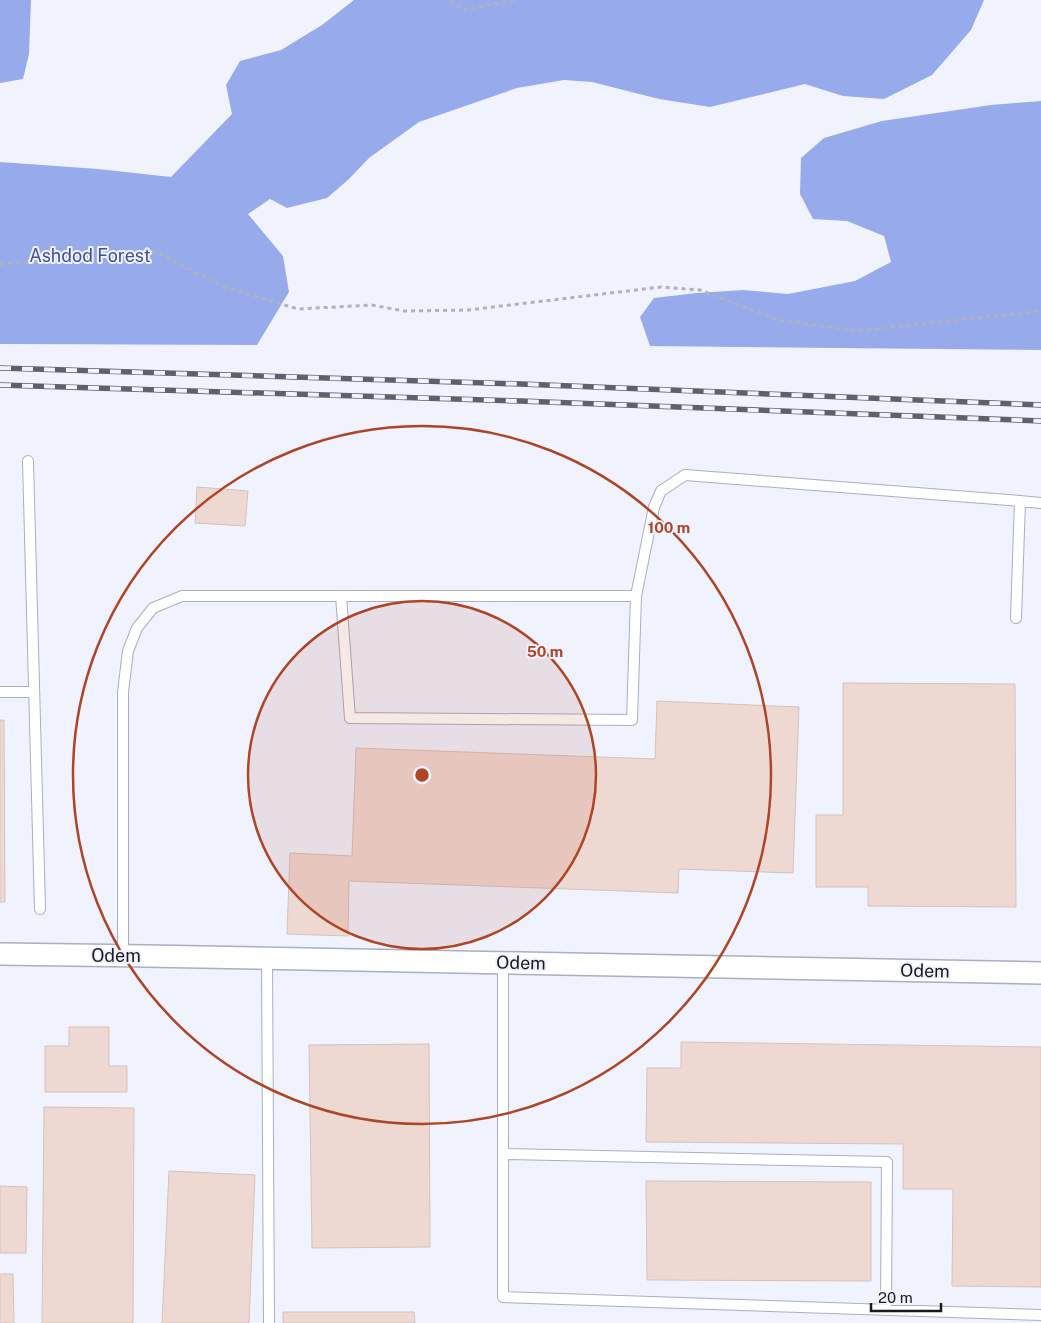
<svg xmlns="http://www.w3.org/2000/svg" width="1041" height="1323" font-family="'Public Sans',sans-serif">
<rect width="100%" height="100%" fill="#f0f3fe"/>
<path fill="#97aaeb" d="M0,0h31l-2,54 -6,25 -23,4z
M354,0h630l-13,30 -39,45 -48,24 -41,-3 -38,-12 -95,23 -51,-8 -67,-17 -28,-2 -47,8 -98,34 -50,36 -20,21 -22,19 -40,10 -17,-9 -22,15 35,42 6,36 -32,53 -257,-1v-182l98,7 73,8 61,-63 -6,-29 14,-24 41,-11 41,-25z
M1041,101v249l-391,-4 -10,-29 14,-19 43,-5 46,-3 45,4 67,-13 36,-19 -7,-26 -37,-15 -34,-2 -13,-25 1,-36 23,-20 58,-17 109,-16z"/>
<path fill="#eed9d2" stroke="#d6c1bb" d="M197,487l51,4 -3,35 -50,-3z
M843,683l172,1 1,223 -148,-1v-19h-52v-72h27z
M657,701l142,6 -6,166 -114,-4 -1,24 -329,-12 -1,55 -61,-2 3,-81 62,3 4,-108 299,11z
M0,720h4l1,182h-5z
M69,1027h40v39h18v26h-82v-46h24z
M681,1042l360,5v240l-89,-1 1,-97h-50v-45l-257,-2 1,-74h34z
M429,1044l1,203 -118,1 -3,-203z
M44,1107l90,1 -1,215h-91z
M169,1171l86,4 -6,148h-87z
M646,1181l225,1v99l-224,-1z
M0,1186l27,1 -1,66h-26z
M0,1274h13l1,49h-14z
M283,1312h131l1,11h-132z"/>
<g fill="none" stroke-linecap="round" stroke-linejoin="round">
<g stroke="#a9afbf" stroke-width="12">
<path id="lane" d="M28,461l12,448
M1020,501l21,2
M341,596l9,122 282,2 4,-124 18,-89 7,-16 24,-16 335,26 -4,117
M0,692h34
M123,956v-264l5,-41 9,-23 16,-20 29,-12h454
M267,958l2,365
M503,963v334l538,18
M503,1154l384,8 -1,148"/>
</g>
<g stroke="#a9afbf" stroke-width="24">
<path id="street" d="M0,954l146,2 895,17"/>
</g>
<path stroke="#afb2bb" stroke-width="3" stroke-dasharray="4 4" stroke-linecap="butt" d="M451,0l12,10 52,-10
M0,264l157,-12 67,35 74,22 74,-4 32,6 64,-1 193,-23 39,3 78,30 79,11 184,-20"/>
<use href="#lane" stroke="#fff" stroke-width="10"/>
<use href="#street" stroke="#fff" stroke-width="21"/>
<g stroke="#5f6169" stroke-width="5.5">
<path id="rail" d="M0,368l521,16 520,21
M0,385l520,16 521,20"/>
</g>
<use href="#rail" stroke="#f0f3fe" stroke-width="4" stroke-dasharray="11" stroke-linecap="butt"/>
</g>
<circle cx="422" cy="775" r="174" fill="#ae4527" fill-opacity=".12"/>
<g fill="none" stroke="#ae4527" stroke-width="2.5">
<circle cx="422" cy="775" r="174"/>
<circle cx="422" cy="775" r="349"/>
</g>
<g text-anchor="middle" stroke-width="4" stroke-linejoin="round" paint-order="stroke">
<g font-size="18" fill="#3e4f9c" stroke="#f0f3fe">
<text x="90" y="262">Ashdod Forest</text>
</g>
<g font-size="18" fill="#191b21" stroke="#f0f3fe">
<text x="116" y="962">Odem</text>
<text transform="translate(521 963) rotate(1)" y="6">Odem</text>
<text transform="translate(925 971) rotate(1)" y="6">Odem</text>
</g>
</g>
<circle cx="422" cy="775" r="8" fill="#ae4527" stroke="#f0f3fe" stroke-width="2.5"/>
<g font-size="15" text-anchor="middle" font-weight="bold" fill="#ae4527" stroke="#f0f3fe" stroke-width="4" stroke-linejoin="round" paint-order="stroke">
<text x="669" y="533">100 m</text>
<text x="545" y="657">50 m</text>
</g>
<path d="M871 1303v8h70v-8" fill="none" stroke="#191b21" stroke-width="2.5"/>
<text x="878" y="1303" font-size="15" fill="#191b21" stroke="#f0f3fe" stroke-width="4" paint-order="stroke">20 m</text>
</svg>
